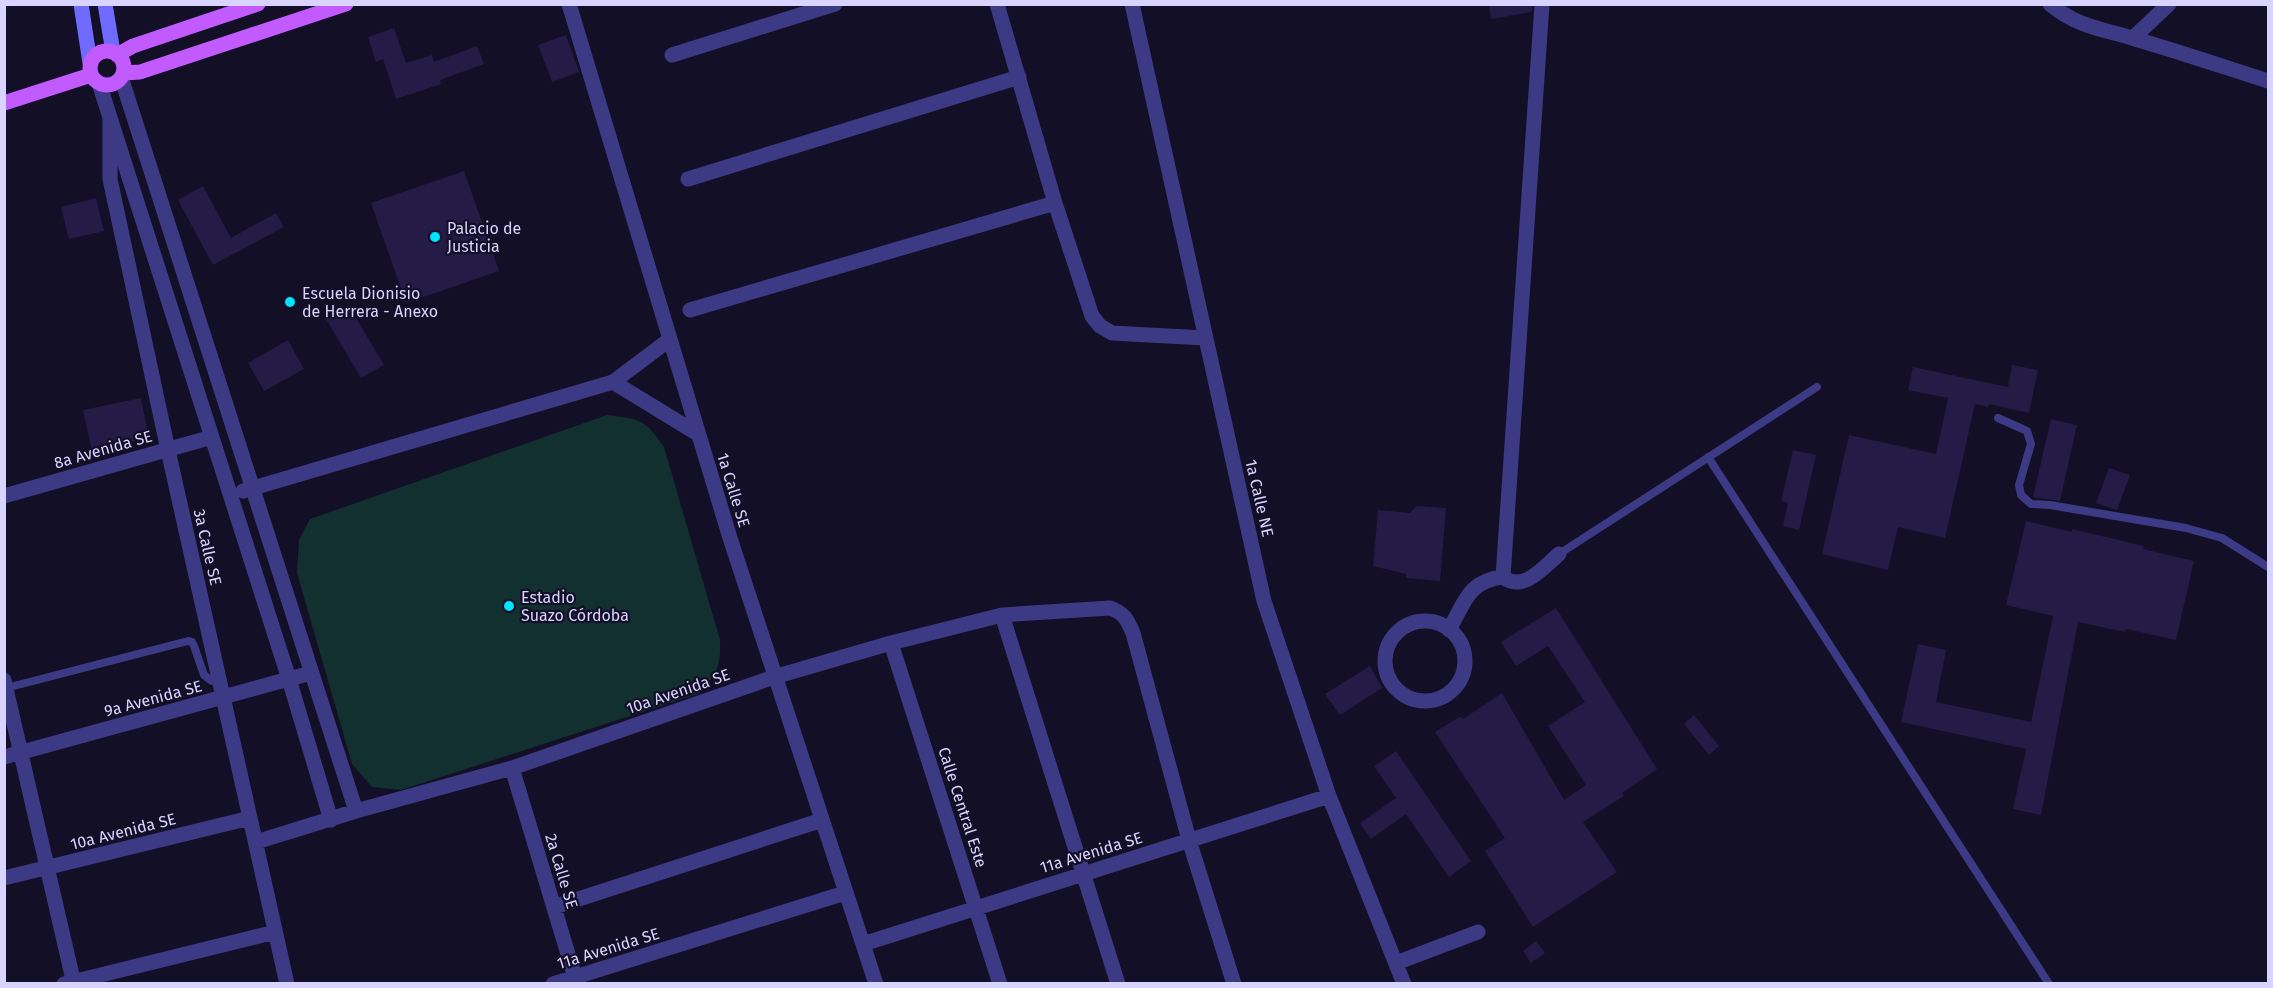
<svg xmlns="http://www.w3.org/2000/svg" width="2273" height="988" font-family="'Fira Sans',sans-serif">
<rect width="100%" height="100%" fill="#130f26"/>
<path fill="#12302f" d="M607,415c33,4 38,4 57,32l56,193c1,26 -3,35 -22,54l-297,96 -29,-3 -20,-23 -55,-191 2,-33 11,-21z"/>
<path fill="#241b47" d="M1489,4h43v8l-41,7z
M394,28l12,35 26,-8 2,7 43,-16 7,18 -44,16 1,4 -45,15 -13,-40 -7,3 -8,-25z
M566,35l13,37 -27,10 -14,-37z
M464,171l35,100 -93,32 -35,-100z
M203,186l28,52 45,-25 8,14 -71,38 -35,-65z
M96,198l8,33 -35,8 -8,-32z
M349,306l35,59 -23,13 -35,-59z
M288,340l16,29 -40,22 -16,-28z
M2012,365l26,5 -9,43 -40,-9 -1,3 -13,-3 -30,134 -47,-11 -10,43 -66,-16 27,-119 87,19 12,-56 -40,-8 5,-23 95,20z
M141,398l8,40 -57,13 -9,-41z
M2051,419l26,6 -17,76 -27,-4z
M1793,450l23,5 -17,75 -16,-4 5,-23 -7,-2z
M2109,468l21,7 -13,35 -21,-7z
M1416,506l30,2 -6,73 -34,-3v-4l-33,-8 5,-56 32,3z
M2026,521l46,11v-3l72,17 -1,3 51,12 -18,79 -50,-11 -1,3 -47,-10 -37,193 -28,-6 13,-60 -125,-27 17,-78 28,6 -10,52 95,20 22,-106 -47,-11z
M1556,608l101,161 -35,24 2,3 -41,26 34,50 -84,55 -48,-76 20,-13 -70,-106 26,-16 2,3 39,-26 62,107 22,-15 -38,-59 37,-24 -37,-56 -32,20 -15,-24z
M1370,666l12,22 -42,27 -15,-21z
M1694,715l25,31 -10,9 -25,-31z
M1396,751l75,110 -22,16 -43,-63 -35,25 -11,-16 36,-25 -22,-32z
M1536,941l9,12 -14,10 -8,-12z"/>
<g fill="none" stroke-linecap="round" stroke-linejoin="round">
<path stroke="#3d3a85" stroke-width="8" d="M1998,418l29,13 4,13 -12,41 2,10 10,9 19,1 136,23 36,10 46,29
M1708,457l341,527
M1559,554l258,-167
M6,688l182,-47 4,1 2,4 10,29 8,6 7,-2"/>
<path stroke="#3d3a85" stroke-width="15" d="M569,4l161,534 146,446
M997,4l58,199 37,113 8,10 12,7 93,5
M1132,4l132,597 65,195 75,188
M2050,4c27,23 53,25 85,35 45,13 89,28 133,42
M2133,38l36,-34
M672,55l163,-51
M121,77l235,734
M99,83l190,596 42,141
M110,117v62l58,271 119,534
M688,179l331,-102
M690,310l365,-107
M613,382l85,52
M243,491l370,-109 56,-42
M4,496l208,-59
M1503,577l39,-573
M1002,615l116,369
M1385 661a40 40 0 1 1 80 0a40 40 0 1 1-80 0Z
M1449,630c16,-28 19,-49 54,-53 20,16 41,-10 56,-23
M891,643l109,341
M4,680l70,304
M4,757l307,-84
M512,768l65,216
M256,842l100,-31 156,-43 262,-91 117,-34 111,-28 108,-7c14,5 17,11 23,25l56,207 45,144
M4,878l246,-60
M554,907l268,-87
M863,944l466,-148
M1396,963l82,-31
M64,984l211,-52
M553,984l292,-91"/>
<path stroke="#6f6bff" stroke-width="15" d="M81,4l9,59
M105,4l8,48"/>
<path stroke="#c25bff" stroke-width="15" d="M90 68a17 17 0 1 1 34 0a17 17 0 1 1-34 0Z
M117,55l16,-9 125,-42
M123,73l17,-1 206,-68
M4,103l87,-28"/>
</g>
<g fill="#00e5ff" stroke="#130f26" stroke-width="2">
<circle cx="435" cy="237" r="6"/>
<circle cx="290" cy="302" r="6"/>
<circle cx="509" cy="606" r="6"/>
</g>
<g text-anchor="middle" stroke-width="4.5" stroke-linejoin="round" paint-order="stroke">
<g font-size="16" fill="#d9d4ff" stroke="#130f26" text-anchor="start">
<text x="447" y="234">Palacio de<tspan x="447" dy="18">Justicia</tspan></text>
<text x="302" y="299">Escuela Dionisio<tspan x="302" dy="18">de Herrera - Anexo</tspan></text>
<text x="521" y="603">Estadio<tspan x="521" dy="18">Suazo Córdoba</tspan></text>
</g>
<g font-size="16" fill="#d9d4ff" stroke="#130f26">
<text transform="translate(103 449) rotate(-16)" y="6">8a Avenida SE</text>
<text transform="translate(734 490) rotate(73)" y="6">1a Calle SE</text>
<text transform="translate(1260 498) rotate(77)" y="6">1a Calle NE</text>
<text transform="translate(208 547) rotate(77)" y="6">3a Calle SE</text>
<text transform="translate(678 691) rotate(-19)" y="6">10a Avenida SE</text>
<text transform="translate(153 698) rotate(-15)" y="6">9a Avenida SE</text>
<text transform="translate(963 807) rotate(72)" y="6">Calle Central Este</text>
<text transform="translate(123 831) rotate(-14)" y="6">10a Avenida SE</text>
<text transform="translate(1091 852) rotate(-17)" y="6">11a Avenida SE</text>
<text transform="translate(562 871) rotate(73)" y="6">2a Calle SE</text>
<text transform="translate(608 948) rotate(-17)" y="6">11a Avenida SE</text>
</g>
</g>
<rect width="2273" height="988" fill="none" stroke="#d9d4ff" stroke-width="12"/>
</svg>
